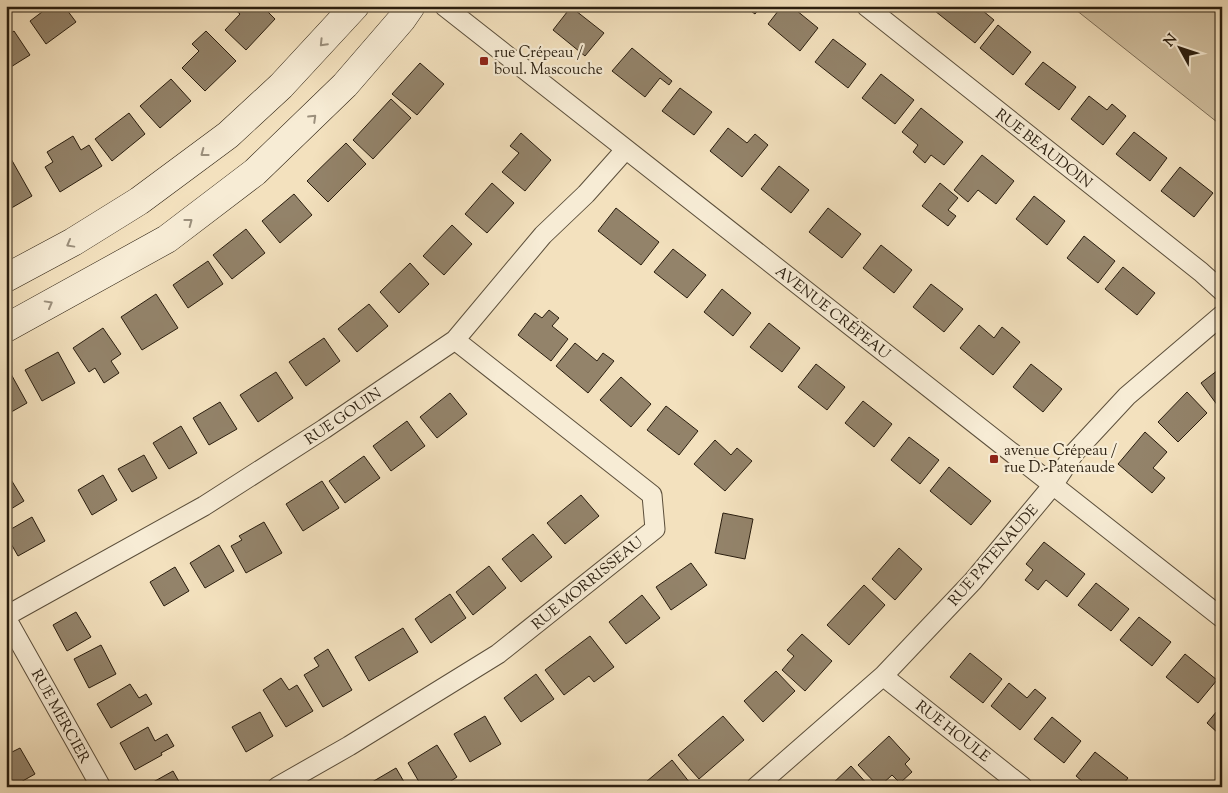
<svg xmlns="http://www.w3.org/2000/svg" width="1228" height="793" font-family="'Sorts Mill Goudy',serif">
<rect width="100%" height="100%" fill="#f3e1be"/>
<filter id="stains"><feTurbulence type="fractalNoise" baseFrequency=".004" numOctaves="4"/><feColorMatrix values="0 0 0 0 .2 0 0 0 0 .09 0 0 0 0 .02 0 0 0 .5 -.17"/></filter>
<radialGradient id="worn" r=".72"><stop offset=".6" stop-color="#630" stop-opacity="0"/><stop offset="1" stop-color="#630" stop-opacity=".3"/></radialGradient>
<path fill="#d1c0a0" stroke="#7e6f58" d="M1071,6h151v120z"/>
<path fill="#93836a" stroke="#2a1e0f" d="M50,6h14l12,16 -30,22 -16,-23z
M235,6h27l13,13 -29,31 -21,-20 15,-16 -7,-6z
M744,6h17l-6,8z
M782,6h9l27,22 -18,23 -32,-27z
M939,6h38l17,14 -19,23 -40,-32z
M571,7l33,26 -19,23 -32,-26z
M998,25l33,27 -18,23 -33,-27z
M14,31l16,24 -24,15v-34z
M206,31l30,30 -31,30 -23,-23 17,-17 -7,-7z
M833,39l33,25 -18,24 -33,-26z
M632,48l40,33 -3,4 -9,-7 -15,19 -33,-26z
M1043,62l33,25 -17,23 -34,-26z
M420,63l24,21 -27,31 -25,-21z
M881,74l33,26 -19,24 -33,-26z
M171,79l20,22 -31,27 -20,-22z
M680,88l32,24 -18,23 -32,-24z
M1089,96l18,14 5,-6 14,12 -23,29 -32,-26z
M391,99l20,19 -38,41 -20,-19z
M921,108l42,34 -19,23 -13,-10 -6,8 -12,-11 5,-7 -16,-13z
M129,113l16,21 -33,27 -17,-22z
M728,128l19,15 8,-9 13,11 -26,32 -32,-26z
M1134,132l33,26 -17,23 -34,-27z
M521,133l30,27 -26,31 -23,-19 17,-19 -9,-7z
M73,136l8,14 8,-5 13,21 -42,26 -15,-25 8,-5 -6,-10z
M346,143l20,21 -38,38 -21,-21z
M982,155l32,26 -18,23 -18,-14 -10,12 -14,-12z
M10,157l22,39 -24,14 2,2 -4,2v-54z
M779,166l30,24 -18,23 -30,-24z
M1180,167l33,26 -19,24 -33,-26z
M492,183l22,20 -27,30 -22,-19z
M940,183l18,15 -10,12 8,6 -8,10 -26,-20z
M294,194l18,21 -32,28 -18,-22z
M1034,196l31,25 -18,24 -31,-26z
M616,208l43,34 -18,23 -43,-34z
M828,208l33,26 -19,24 -33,-26z
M452,225l20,19 -28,31 -21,-19z
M246,229l19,24 -33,26 -19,-24z
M1084,236l31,25 -17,22 -31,-25z
M881,245l31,25 -18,23 -31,-25z
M673,249l33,26 -19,23 -33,-26z
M208,261l15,23 -35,24 -15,-23z
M410,263l19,21 -30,29 -19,-21z
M1123,267l32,26 -18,22 -32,-26z
M931,284l32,25 -19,23 -31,-25z
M722,289l29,24 -18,23 -29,-24z
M156,294l22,34 -36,22 -21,-33z
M369,304l19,22 -31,26 -19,-23z
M549,310l10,8 -7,8 16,13 -17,22 -33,-26 17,-22 7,5z
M769,323l31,25 -18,24 -32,-25z
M979,325l15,13 8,-11 18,15 -27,33 -33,-27z
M103,328l18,26 -10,7 8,12 -15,10 -9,-15 -6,4 -16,-24z
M324,338l16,23 -34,25 -17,-24z
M575,343l22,18 6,-8 11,8 -26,32 -32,-27z
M58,352l17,31 -33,18 -17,-31z
M816,364l29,23 -18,23 -29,-23z
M1031,364l31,25 -19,23 -30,-25z
M1222,367v36l-4,3 -17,-23z
M276,372l17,26 -35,24 -18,-27z
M11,374l16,29 -21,12v-39z
M621,377l30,27 -20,23 -31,-27z
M1187,392l20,21 -29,29 -20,-20z
M450,393l17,21 -30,24 -17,-21z
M863,401l29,23 -18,23 -29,-24z
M220,402l17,27 -28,16 -16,-27z
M666,406l32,25 -19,24 -32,-25z
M407,421l18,25 -34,25 -18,-25z
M181,426l16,27 -28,16 -16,-26z
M1145,432l22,20 -14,16 12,10 -13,15 -34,-29z
M909,437l30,23 -19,24 -29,-24z
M715,440l16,15 6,-7 15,13 -27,30 -31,-27z
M144,455l13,23 -25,14 -14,-23z
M364,456l16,22 -35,25 -16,-22z
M949,467l42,34 -20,24 -41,-34z
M7,473l17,28 -18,11v-38z
M103,475l14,25 -25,15 -14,-25z
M322,481l17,27 -36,23 -17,-27z
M581,495l18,21 -34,28 -18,-21z
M723,513l30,6 -8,40 -30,-6z
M32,517l13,24 -27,15 -12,-21v-3z
M264,522l18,31 -36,20 -15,-27 11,-6 -3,-4z
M533,534l19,23 -31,25 -19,-23z
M1044,542l41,32 -18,23 -21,-17 -8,10 -13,-10 8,-10 -7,-6z
M219,545l15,26 -29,17 -15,-25z
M899,548l23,21 -27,31 -23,-21z
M691,563l16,22 -36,25 -15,-23z
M489,566l17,22 -33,27 -17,-23z
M175,567l14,24 -25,15 -14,-24z
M1096,583l33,26 -18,22 -33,-26z
M864,585l21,20 -36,40 -22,-20z
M450,594l16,24 -35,25 -16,-24z
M642,595l18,23 -34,26 -17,-22z
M76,612l15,25 -24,14 -14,-26z
M1139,617l32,25 -19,24 -32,-26z
M403,628l15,24 -49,29 -14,-24z
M802,634l30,27 -27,30 -23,-21 12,-14 -7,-6z
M590,636l24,31 -20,15 -5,-6 -25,19 -19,-25z
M101,645l15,29 -27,14 -15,-29z
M328,649l24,41 -29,17 -19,-32 15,-9 -5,-8z
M970,653l32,26 -19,24 -33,-26z
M1185,654l32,26 -19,23 -32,-26z
M776,671l19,20 -32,31 -19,-21z
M536,674l18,25 -33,23 -17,-24z
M281,678l8,12 8,-5 16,26 -27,16 -23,-37z
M1009,683l18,15 8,-9 11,9 -26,32 -29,-24z
M130,684l9,14 7,-4 6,10 -41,24 -14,-24z
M1222,705v26l-3,3 -12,-11z
M260,712l13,24 -27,16 -14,-25z
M485,716l16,28 -31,18 -16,-28z
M723,716l21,24 -45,39 -21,-24z
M1052,717l29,24 -17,22 -30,-24z
M148,727l7,14 12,-7 7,12 -13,7 1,2 -27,15 -15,-27z
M889,736l21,23 -5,5 7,8 -12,11 -8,-8 -13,12 -21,-22z
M437,745l20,32 -15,10h-20l-14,-24z
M20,748l15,26 -23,13h-6v-32z
M1095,752l33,26 -7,9h-32l-13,-11z
M672,760l18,23 -5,4h-45z
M851,766l19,21h-41z
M396,768l11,19h-39l-1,-2z
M173,771l9,16h-36v-1z"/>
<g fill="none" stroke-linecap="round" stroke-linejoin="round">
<g stroke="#5c4f3b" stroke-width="21">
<path id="street" d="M444,6l778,612
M866,6l335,266 21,19
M6,616l198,-110 120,-77 131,-89 88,-105 43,-41 40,-45
M6,618l95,169
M883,676l140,111
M277,787l72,-41 149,-92 157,-125 -3,-34 -197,-155
M756,787l127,-111 90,-95 80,-96 22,-33 52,-56 95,-81"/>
</g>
<g stroke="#2a1e0f" stroke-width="29">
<path id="secondary" d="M6,278l67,-36 66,-41 89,-66 53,-49 74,-80
M6,328l161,-89 88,-67 90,-87 57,-66 9,-13"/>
</g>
<use href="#street" stroke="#f7ecd5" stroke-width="19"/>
<use href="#secondary" stroke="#f7ecd5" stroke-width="28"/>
</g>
<defs><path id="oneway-chevron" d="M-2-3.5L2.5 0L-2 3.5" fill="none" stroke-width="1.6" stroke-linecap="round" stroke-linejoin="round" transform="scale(1.25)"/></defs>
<g stroke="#9b8f7c">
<use href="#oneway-chevron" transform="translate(323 43) rotate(134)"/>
<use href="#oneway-chevron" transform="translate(313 118) rotate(-44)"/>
<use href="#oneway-chevron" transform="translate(204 153) rotate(143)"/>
<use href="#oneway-chevron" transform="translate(189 222) rotate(-37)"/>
<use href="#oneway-chevron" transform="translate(70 244) rotate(151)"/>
<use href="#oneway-chevron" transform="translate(49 304) rotate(-29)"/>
</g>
<g fill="#8f2418" stroke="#f7ecd5" stroke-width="2">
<rect x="479" y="56" width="10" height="10" rx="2.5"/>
<rect x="989" y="454" width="10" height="10" rx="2.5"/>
</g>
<g text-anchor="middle" stroke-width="4.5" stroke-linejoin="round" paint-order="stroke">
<g font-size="15" fill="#2a1e0f" stroke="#f7ecd5" text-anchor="start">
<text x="494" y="57">rue Crépeau /<tspan x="494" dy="17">boul. Mascouche</tspan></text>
<text x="1004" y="455">avenue Crépeau /<tspan x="1004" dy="17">rue D.-Patenaude</tspan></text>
</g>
<g font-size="15" fill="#2a1e0f" stroke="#f7ecd5">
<text transform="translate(1044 148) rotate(38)" y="5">RUE BEAUDOIN</text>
<text transform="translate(833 312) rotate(38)" y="5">AVENUE CRÉPEAU</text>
<text transform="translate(343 416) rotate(-34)" y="5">RUE GOUIN</text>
<text transform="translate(993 555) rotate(-49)" y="5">RUE PATENAUDE</text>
<text transform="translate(587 583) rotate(-39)" y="5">RUE MORRISSEAU</text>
<text transform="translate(61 716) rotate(61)" y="5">RUE MERCIER</text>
<text transform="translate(953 731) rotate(38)" y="5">RUE HOULE</text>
</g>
</g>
<rect width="1228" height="793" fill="none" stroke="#f3e1be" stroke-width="25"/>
<rect x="8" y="8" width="1213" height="778" fill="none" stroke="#2a1e0f" stroke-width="2.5"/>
<rect x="12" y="12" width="1203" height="768" fill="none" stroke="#2a1e0f"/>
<g transform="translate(1180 48) rotate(310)" stroke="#f7ecd5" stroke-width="4" paint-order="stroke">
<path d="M0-4L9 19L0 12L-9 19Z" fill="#2a1e0f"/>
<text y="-8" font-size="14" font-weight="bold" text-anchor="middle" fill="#2a1e0f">N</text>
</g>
<rect width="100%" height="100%" filter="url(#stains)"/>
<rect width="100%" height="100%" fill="url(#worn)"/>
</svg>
